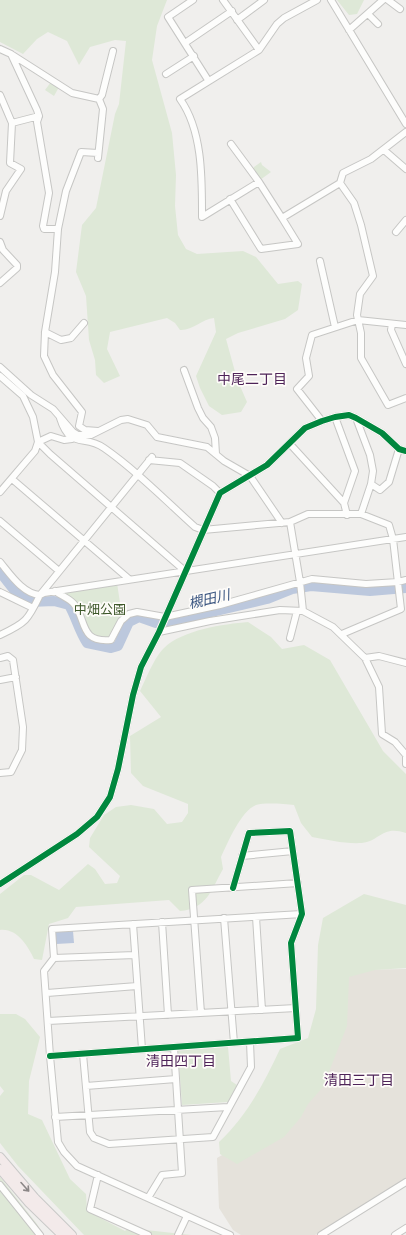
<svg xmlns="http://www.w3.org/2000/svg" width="406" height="1235" font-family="Karla,'Noto Sans JP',sans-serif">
<rect width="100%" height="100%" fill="#f0efed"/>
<path fill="#e5e2db" d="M406,969v210l-91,56h-74l-8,-5 -14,-22 -2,-50 67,-39 53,-132 20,-17z"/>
<path fill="#dee8d7" d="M0,0h167l-10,26 -5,34 20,73 4,42 -1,31 3,29 8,14 11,5 46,-3 13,6 22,27 20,-3 4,3 -4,26 -13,9 -47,14 -12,6 11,40 10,23 -6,10 -19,3 -13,-9 -9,-18 -4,-12 20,-44 -2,-14c-12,1 -22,13 -34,12l-5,-7 -8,-5 -57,14 -3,17 13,27 -16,7 -8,-8 -1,-15 -6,-20 -3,-44 -10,-24 6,-47 14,-17 19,-94 4,-10 7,-63 -11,-1 -25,7 -11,18 -12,-24 -19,-9 -11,7 -14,15 -23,-12z
M337,0h27l-7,14 -8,1z
M51,82l8,5 -5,9 -9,-6z
M261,162l1,3 9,7 -11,8 -8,-9 2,-4z
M117,583l5,33 -12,21c-7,2 -12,0 -18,-3l-30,-42z
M248,622l23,15 11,12 22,-4 26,15 53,91 23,23v59c-24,-8 -26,8 -44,10 -17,1 -34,-3 -50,-6l-11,-14 -7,-18c-9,-1 -29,-3 -38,0 -15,6 -28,37 -35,52l2,12c-12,21 -16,40 -43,42l-11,-11 -93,7 -8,11 -19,6 -7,36 -8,-1c-6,-13 -17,-31 -34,-29v-36l24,-19h7l28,15 29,-26 7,5 10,15 12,-1 3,-7 -31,-29 1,-9 14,-23 12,-8 15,-2 23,4 13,15 15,-2 6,-9v-9l-45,-18 -12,-13 -1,-37 31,-19 -21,-26c6,-12 15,-35 24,-43 18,-18 60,-24 84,-26z
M364,894l42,11v63l-31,2 -26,7 -2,49 -24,61 -15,17 -7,13 -17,20 -47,27 -17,-10 -1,-12c28,-26 45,-59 61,-93l28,-11 8,-29 2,-64 5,-27z
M0,1014h16l9,5 15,18 -11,44 -1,33 14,6 28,59 16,15 1,17 38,20 3,-3 63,7h-107l-66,-69 -18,-23v-47l4,-5 -4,-5z
M228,1047l3,34 6,4 -9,17 -46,3 -4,-55z
M0,1177l37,47 6,11h-43z"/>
<path fill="#bcc8dd" d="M73,931l1,12 -18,1 -1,-12z"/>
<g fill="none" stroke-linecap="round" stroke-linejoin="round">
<path stroke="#bcc8dd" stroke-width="10" d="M0,572l14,18 16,12 24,-1 15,4c7,12 10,26 18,38l24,5 7,-2 11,-24 10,-5 17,6 26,-4 85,-20 25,-10 19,-3 59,5 36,-3"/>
<g stroke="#c6c6c4" stroke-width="8">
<path id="minor" d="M193,0l-25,17 40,63
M223,0l36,50
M317,0l-33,18 -7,6 -18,26 -79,49c23,32 22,81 22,118l57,-35 23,36 58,-35 3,-10 28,-14 35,-27
M331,0l75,124
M388,0l12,9
M368,14l10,10
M237,20l27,-20
M349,30l34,-30
M185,43l47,-32
M0,49l11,5 26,56 2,6 -2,6 12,71 -6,33 1,3h14l-3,43 -10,60 -1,24 9,19 29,37 -3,14 6,4 13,1
M11,54l61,39 27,6
M166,74l28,-18
M0,95l12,28 -2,40 11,6 -15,22 -6,25
M99,99l3,-4 11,-44
M12,123l27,-7
M231,144l28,38
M384,150l22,19
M98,158l5,-49 -4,-10
M340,183l14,20 7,22 12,51 -13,18 -3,21 4,18v25l27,47 18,-7
M230,199l31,50 37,-5 -16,-26
M58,229l8,-38 15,-39 17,1
M396,232l10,-12
M0,242l3,8 14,15v3l-17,15
M320,261l15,66
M392,324l-1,6 15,34
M45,332l16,8 10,-2 13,-15
M0,367l31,28 22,14 20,23 5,3h13l30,-15 7,-1 19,6 10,12 50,10 17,14 26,15 32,47
M184,370l14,38 5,10 8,9 4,11 1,16
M0,376l23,20 10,21 5,25 12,12 135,117
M335,417l20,54 -11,32
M60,418c10,32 24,16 44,30 32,22 62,53 91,79l8,3 87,-8 18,-8h53l28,11 4,14 8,70 -59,25
M356,418l14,37 3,16 -2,13 9,6 9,-8 10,-33
M322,421l-25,-32 12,-13 -3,-18 6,-23 46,-15 48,5
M290,444l54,59 3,12
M149,460l31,3 33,23 7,7
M12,479l117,100
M0,492l35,-41 3,-9 13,-6 13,4 8,-1
M361,514l10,-30
M0,521l59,50
M290,522l10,60 3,29
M0,562c10,12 23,32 40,33l112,-138
M55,591c6,5 14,7 19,13 13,16 5,39 37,36l10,-19 8,-7 8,-2 28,5 55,-12 92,-26 54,5 32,-2 8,-2
M0,592l33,16
M159,632l51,-11 70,-11 23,1 30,16 32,31 14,29 3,47 13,8 11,13v9
M0,635c26,-12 28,-15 40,-40l4,-2 362,-56
M290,638l7,-27
M0,658l8,-2 5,4 10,67 -1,23 -11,22 -11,1
M365,658l14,-2 27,7
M0,680l16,-3
M242,856l51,-5
M0,884l77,-50 20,-17 13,-20 8,-28 15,-74 8,-28 18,-35 61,-139 47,-28 38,-37 17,-7 13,-4 14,-2 7,3 26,15 17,16 7,2
M256,917l6,93
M224,918l10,125
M162,922l6,93
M133,924l9,125
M135,955l-81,3 -10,13 6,85 8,86 6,10 13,14 153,69
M54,958l-2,-29 250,-15
M47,993l90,-7
M201,1013l-9,-123 106,-7
M48,1021l248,-13
M83,1054l7,78 4,6 15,6 104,-7 38,-70 -1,-25
M50,1056l248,-18 -7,-95 11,-29 -12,-83 -41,2 -16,55
M86,1086l90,-7
M55,1117l173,-10
M98,1175l-8,34 58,26
M0,1185l40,50
M148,1198l14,-23 20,-2 -8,-126
M178,1235l9,-19
M321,1235l85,-53
M395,1235l11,-7"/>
</g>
<g stroke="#c9c9c8" stroke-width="10">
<path id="highway" d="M0,1157l35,41 37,37
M0,1169l29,34 33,32"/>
</g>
<use href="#minor" stroke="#fdfdfc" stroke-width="6"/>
<use href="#highway" stroke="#f3eaea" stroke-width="8"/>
<g stroke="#fefcf9" stroke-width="8">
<path id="cycleway" d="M0,884l77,-50 20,-17 13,-20 8,-28 15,-74 8,-28 18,-35 61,-139 47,-28 38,-37 17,-7 13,-4 14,-2 7,3 26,15 17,16 7,2
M50,1056l248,-18 -7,-95 11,-29 -12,-83 -41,2 -16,55"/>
</g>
<use href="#cycleway" stroke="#00873e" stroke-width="6"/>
</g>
<defs><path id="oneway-shaft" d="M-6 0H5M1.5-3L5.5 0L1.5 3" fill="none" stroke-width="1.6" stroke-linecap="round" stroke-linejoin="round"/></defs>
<use stroke="#8c8787" href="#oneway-shaft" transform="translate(25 1187) rotate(48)"/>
<g text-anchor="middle" stroke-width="3.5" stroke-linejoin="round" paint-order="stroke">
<g font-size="13" fill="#3d5729" stroke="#fefcf9">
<text x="100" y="614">中畑公園</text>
</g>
<g font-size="14" fill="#4e2358" stroke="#fefcf9">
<text x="252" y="384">中尾二丁目</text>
<text x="181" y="1066">清田四丁目</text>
<text x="359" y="1085">清田三丁目</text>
</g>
<g font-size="14" font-style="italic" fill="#3a5580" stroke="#fefcf9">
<text transform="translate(209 599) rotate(-13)" y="5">槻田川</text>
</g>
</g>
</svg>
